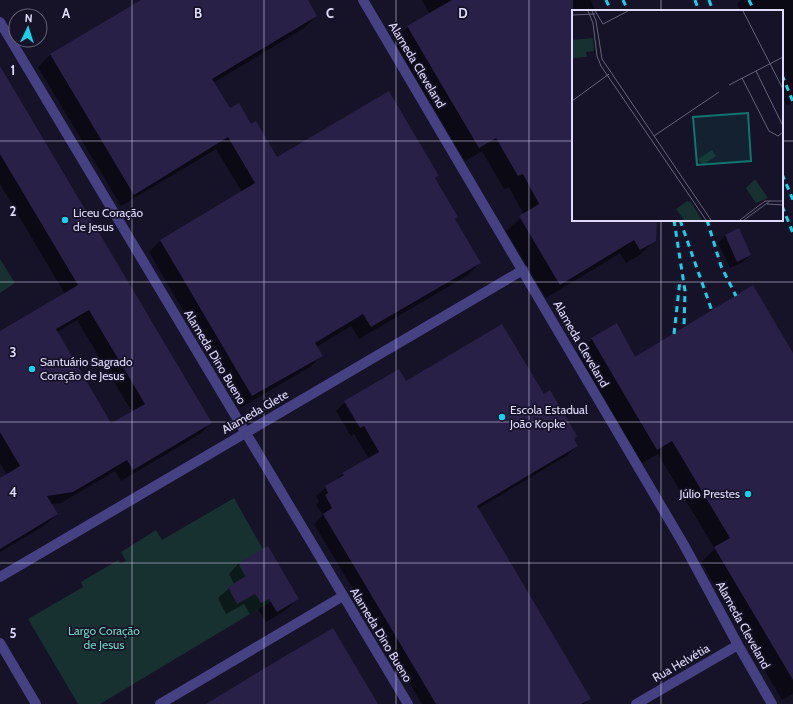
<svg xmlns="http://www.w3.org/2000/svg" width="793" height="704" font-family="Cabin,sans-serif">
<rect width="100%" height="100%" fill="#161227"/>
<path fill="#163130" d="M0,259l15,24 -15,10z
M234,498l53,94 -187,112h-22l-50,-85 55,-32 -2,-5 37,-22 2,4 6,-3 -5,-9 35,-22 6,10z"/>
<path fill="#0007" fill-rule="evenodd" d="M142,0h165l9,16 -12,12 -91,55 16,27 22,15 26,33 161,18 -4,3 20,41 26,43 -12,12 -109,64 -8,-13 -35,21 6,8 -12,12 -70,41 -91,-156 12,-12 81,-48 -26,-43 -95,57 -83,-139 12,-12z
M422,0h169l4,11h-22v209h83l-1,20 -14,14 -15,9 -6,-10 -74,45 -40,-67 18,-16 -15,-28 -5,2 -22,-38 -17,10 -71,-120 14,-14 22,-13z
M741,0h52v102l-6,3 -5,-8v-86h-42l-3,-7z
M0,68l211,355 -11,11 -79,47 -6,-10 -54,32 -10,1 6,10 -12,11 -45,27v-73l7,-4 -7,-12v-130l65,-39 -65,-110zM77,320l55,92 -21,13 -55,-92z
M739,230l11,25 -7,7 -13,6 -12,-25 7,-7z
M592,339l43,20 158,-4v339l-11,6 -81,-138 14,-13 -57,-95 -16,9 -64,-110z
M406,383l137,13 34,50 -9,9 -91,54 113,189 -6,6h-162l-108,-180 9,-9 -7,-10 3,-3 -3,-6 27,-22 26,-15 -15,-25 -3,2 -15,-25 9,-9z
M239,563l58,36 -11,11 -20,12 -8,-13 -8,5 -6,-10 -18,10 -8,-16 16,-14 -5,-10zM239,565h2l9,15 -2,1z"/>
<path fill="#292047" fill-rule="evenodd" d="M141,0h167l9,16 -105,63 18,29 9,-5 12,21 5,-3 21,36 112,-66 50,85 -4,2 23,39 -3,2 26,44 -110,64 -8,-13 -48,29 8,13 -71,40 -92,-156 95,-57 -27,-46 -94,58 -84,-141z
M452,0h121v220h84l-1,21 -16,9 -6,-10 -74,45 -41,-69 20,-12 -16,-30 -5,2 -22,-38 -17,10 -72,-122z
M0,66l212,357 -79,47 -6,-10 -54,32 -26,4 11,18 -58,35v-71l20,-12 -20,-34v-101l78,-46 -78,-131zM89,310l56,94 -34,19 -55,-94z
M739,228l12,27 -14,7 -12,-27z
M753,285l40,68v327l-79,-133 16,-9 -58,-97 -15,9 -66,-112 26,-15 18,34z
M502,324l42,70 6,-4 27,46 -3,3 4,7 -101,60 114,193 -10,5h-145l-113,-190 9,-6 -7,-13 3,-2 -3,-7 19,-11 -2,-2 37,-21 -15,-26 -4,2 -16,-27 55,-32 7,12z
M268,546l31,53 -22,13 -8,-13 -8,4 -6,-9 -18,10 -9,-17 18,-11 -7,-13z
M333,628l45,76h-172l69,-42z"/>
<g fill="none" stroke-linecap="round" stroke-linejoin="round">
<path stroke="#454182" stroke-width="10" d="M363,0l321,545 54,100 34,59
M0,22l408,682
M0,577l523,-307
M0,643l36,61
M160,704l183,-108
M636,704l102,-59"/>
<path stroke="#17d1ec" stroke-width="3" stroke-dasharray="6 5" stroke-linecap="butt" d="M606,0l5,11
M623,0l5,11
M695,0l4,11
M709,0l4,11
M749,0l5,11
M782,75l11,27
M782,174l11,26
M782,206l11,27
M674,220l11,71 -1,36
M680,220l32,91
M707,220l14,46 15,30
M674,334l6,-54"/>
</g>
<path fill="none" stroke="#e0dbfc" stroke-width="1" stroke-opacity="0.55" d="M132,0v704M264,0v704M396,0v704M529,0v704M661,0v11M0,141h573M782,141h11M661,220v484M0,282h793M0,422h793M0,563h793"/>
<g fill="#17d1ec" stroke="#161227" stroke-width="1.5">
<circle cx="65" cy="220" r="4"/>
<circle cx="32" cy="369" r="4"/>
<circle cx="502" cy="417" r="4"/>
<circle cx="748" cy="494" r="4"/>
</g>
<g text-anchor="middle" stroke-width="3.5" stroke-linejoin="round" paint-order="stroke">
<g font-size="12" fill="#e0dbfc" stroke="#161227">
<text transform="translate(417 65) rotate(59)" y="4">Alameda Cleveland</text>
<text transform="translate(581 344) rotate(60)" y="4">Alameda Cleveland</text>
<text transform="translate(215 357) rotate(59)" y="4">Alameda Dino Bueno</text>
<text transform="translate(255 412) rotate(-30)" y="4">Alameda Glete</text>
<text transform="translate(743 625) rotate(61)" y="4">Alameda Cleveland</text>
<text transform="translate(381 635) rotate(59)" y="4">Alameda Dino Bueno</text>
<text transform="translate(681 663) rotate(-30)" y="4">Rua Helvétia</text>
</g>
<g font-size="12" fill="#e0dbfc" stroke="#161227" text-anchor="start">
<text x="73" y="217">Liceu Coração<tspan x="73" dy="14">de Jesus</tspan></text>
<text x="40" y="366">Santuário Sagrado<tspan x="40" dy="14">Coração de Jesus</tspan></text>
<text x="510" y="414">Escola Estadual<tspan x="510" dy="14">João Kopke</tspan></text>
<text x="740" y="498" text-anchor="end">Júlio Prestes</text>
</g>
<g font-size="12" fill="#6cd7bf" stroke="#161227">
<text x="104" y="635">Largo Coração<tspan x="104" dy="14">de Jesus</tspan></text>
</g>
</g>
<g transform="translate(572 10)">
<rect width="211" height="211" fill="#161227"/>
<path d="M21,28l1,13 -8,1 1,5 -15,1v-18zM140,140l4,6 -13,9 -5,-6zM183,169l13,19 -12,5 -10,-15zM115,191l4,1 11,18h-18l-8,-11z" fill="#163130"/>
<path fill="none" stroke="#67627c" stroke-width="1" d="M16,1l5,12 4,33 4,10 105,154M20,1l4,10 6,38 109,161M23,1l8,13 25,-13M171,1l40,78M0,5l23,-1M184,61l27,55M170,68l27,53 9,5 5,-4M157,75l54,-28M0,91l37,-27M82,126l65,-44M195,194l16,1M168,210l25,-19h18M172,210l26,-19"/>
<path fill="#0f766e" fill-opacity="0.15" stroke="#0f766e" stroke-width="2" d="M176,103l3,48 -54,4 -4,-48z"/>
<rect width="211" height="211" fill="none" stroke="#e0dbfc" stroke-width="2"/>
</g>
<g font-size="13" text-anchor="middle" font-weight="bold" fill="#e0dbfc" stroke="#161227" stroke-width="3.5" stroke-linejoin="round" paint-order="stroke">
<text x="66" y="18">A</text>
<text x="198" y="18">B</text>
<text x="330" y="18">C</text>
<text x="463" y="18">D</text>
<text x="13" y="75">1</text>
<text x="13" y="216">2</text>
<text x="13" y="357">3</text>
<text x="13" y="497">4</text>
<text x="13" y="638">5</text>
</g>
<g transform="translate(28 28) rotate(4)"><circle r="19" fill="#161227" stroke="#67627c"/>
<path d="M0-3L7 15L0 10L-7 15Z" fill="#17d1ec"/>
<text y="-6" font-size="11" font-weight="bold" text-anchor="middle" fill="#e0dbfc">N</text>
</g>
</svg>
